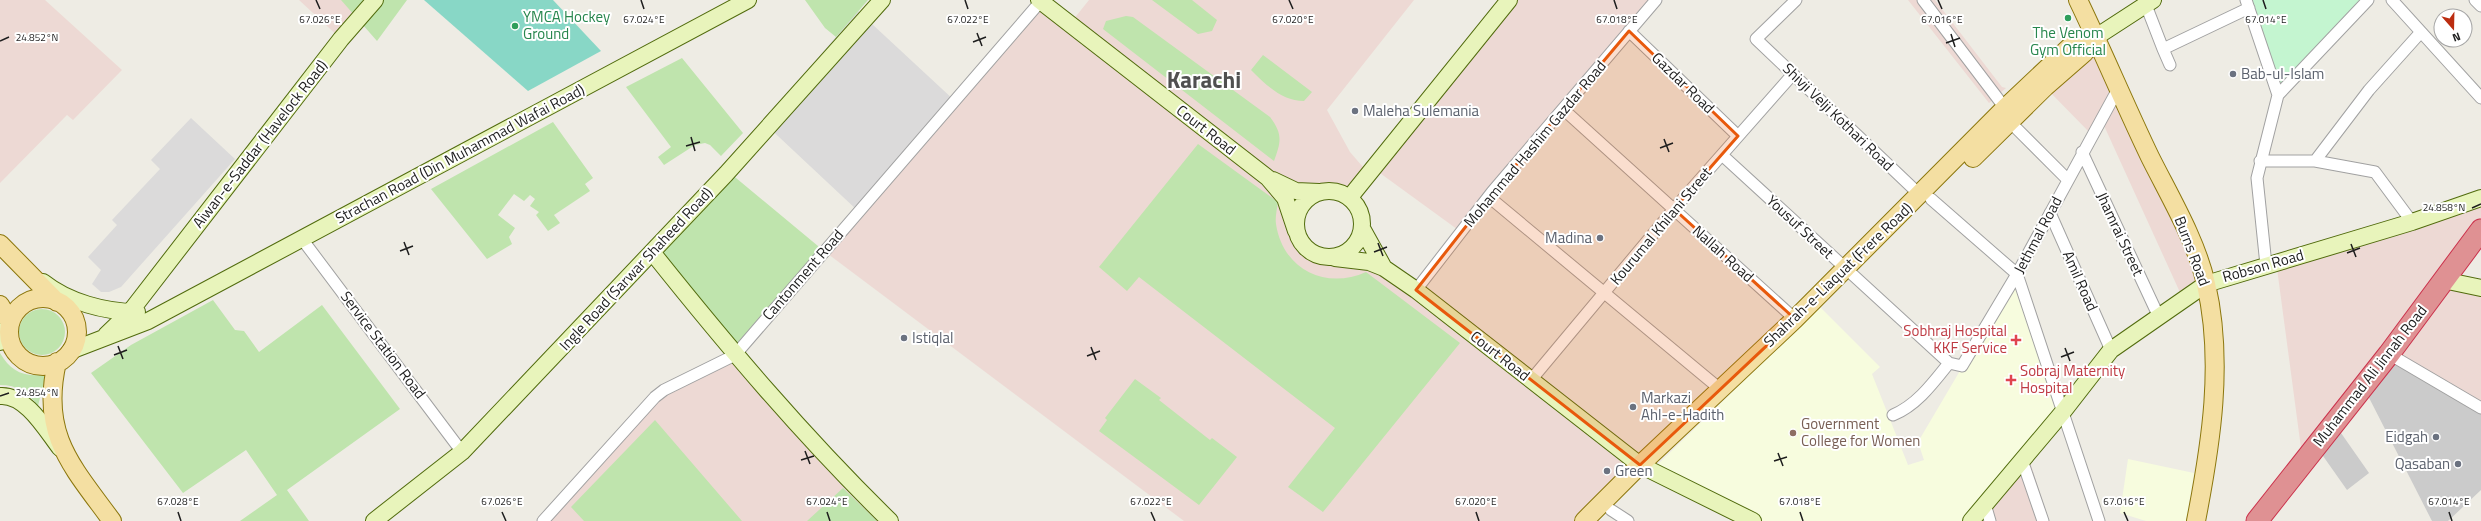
<svg xmlns="http://www.w3.org/2000/svg" width="2481" height="521" font-family="'Titillium Web',sans-serif">
<rect width="100%" height="100%" fill="#eeece4"/>
<path fill="#dbdada" d="M858,11l97,90 -97,110 -95,-89z
M191,118l44,41 -114,128 -12,5h-8l-9,-8 9,-14 -13,-13 29,-32 -5,-5 48,-51 -9,-9z"/>
<path fill="#edd9d4" d="M0,0h45l77,70 -49,50 -6,-5 -67,68z
M299,0h76l-34,39z
M1089,0h325l-87,110 23,42 19,22 -20,20 -53,-3 -11,7 14,12 -3,11 4,21 14,12 55,8 271,203 -57,56h-399l-360,-270 217,-249 28,23z
M1512,0h145l-196,232 -88,-64z
M1908,0h27l67,87 4,1 -17,15z
M2096,37l110,247 -23,15 -82,-180 -9,16 -47,-48z
M2481,200v30l-38,50 38,8v120l-92,-54 -86,109 -27,-202z
M735,355l155,166h-347l112,-124z
M2030,462l19,59h-78z"/>
<path fill="#f7fcde" d="M2017,274l45,139 -91,108h-218l-102,-50 169,-164 60,60 -8,7 36,91 16,-5 -6,-18z
M2128,459l66,14 -8,48h-40l-26,-8z"/>
<path fill="#cbcbcb" d="M2389,354l92,54v82l-33,31h-16l-69,-135z
M2334,423l35,50 -22,17 -31,-44z"/>
<path fill="#bfe4ad" d="M341,0h66l-30,41z
M805,0h63l-32,37 -11,-9z
M1152,0h40l25,20 -5,11 -14,3z
M1126,16l7,1 137,100c13,17 11,25 4,44l-171,-132 3,-8z
M1263,55l49,37 -8,9c-22,0 -38,-16 -53,-31z
M682,58l61,75 -22,23 -11,-11 -5,-2 -10,2 -31,20 -6,-8 13,-10 -45,-60z
M553,122l40,56 -8,6 5,7 -36,24 6,8 -12,8 -12,-16 3,-3 -9,-6 5,-7 -5,-4 -6,6 -10,-7 -16,21 17,13 -6,9 3,7 -25,15 -56,-70z
M1198,144l80,58c-1,7 -3,15 -2,22 7,46 50,66 90,48l94,71 -137,169 -35,-25 47,-59 -196,-151 -12,14 -28,-24z
M724,168l100,83 -89,104 -83,-103z
M213,300l22,30 9,1 15,21 63,-47 78,104 -113,81 22,31h-69l37,-26 -31,-45 -63,43 -92,-120 40,-28z
M19 332a23 23 0 1 1 46 0a23 23 0 1 1-46 0Z
M0,353c11,19 25,25 46,21l-8,32c-10,-14 -21,-21 -38,-21z
M1135,379l26,19 -2,2 51,40 2,-2 25,19 -38,48 -100,-74 8,-11 -2,-2z
M655,420l87,101h-158l-13,-14z
M843,488l34,33h-70z"/>
<path fill="#c4f5d0" d="M2246,0h122l-90,95z"/>
<path fill="#88d7c6" d="M424,0h129l48,51 -73,40z"/>
<g fill="none" stroke-linecap="round" stroke-linejoin="round">
<g stroke="#a1a1a1" stroke-width="13">
<path id="street" d="M1796,0l-40,39 164,156
M1923,0l82,108
M2144,0l19,49 86,-41
M2246,0l32,95 -21,83 9,87
M2392,0l89,98
M2475,0l6,6
M1629,31l109,105
M2163,49l7,16
M2278,95l90,-95
M1563,109l232,210
M2010,122l58,58
M2082,152l76,163
M1722,155l227,208 13,3 55,-92 101,-185
M2260,161h55l60,11 37,50
M2315,161l54,-71 52,-58
M1489,197l231,192
M1931,199l86,75 82,247
M2050,213l61,137
M302,239l160,213
M1416,290l76,-98 164,-192
M2389,354l92,54
M1531,380l143,-171 119,-135
M1893,415c24,-10 40,-32 56,-52
M2022,460l21,61
M1985,504l5,17
M1611,510l17,11
M543,521l112,-124 9,-7 71,-35 306,-354"/>
</g>
<g stroke="#516b0d" stroke-width="18">
<path id="secondary" d="M1039,0l229,178 17,20 11,33
M2096,37l57,-37
M1273,180l23,11 23,1
M1296 224a33 33 0 1 1 66 0a33 33 0 1 1-66 0Z
M1350,197l159,-197
M1363,230l21,38 32,22 224,175 113,56
M652,252c75,94 152,185 238,269
M1335,258l34,4 15,6
M2443,280l38,8
M43,282c25,20 62,30 94,30
M106,335l24,-23 211,-273 34,-39
M0,342l10,-20
M70,351l78,-30 600,-321
M0,396c26,-2 46,34 60,52
M374,521l88,-69 264,-278 156,-174
M1971,521l91,-108 49,-63 95,-66 206,-62 69,-24"/>
</g>
<g stroke="#8b760c" stroke-width="20">
<path id="primary" d="M2078,0c25,52 47,105 72,157 20,40 46,83 56,127 18,78 5,160 -10,237
M1973,158l72,-71 39,-34 12,-16
M0,244l57,58
M9 332a34 34 0 1 1 68 0a34 34 0 1 1-68 0Z
M0,305l10,17
M57,362c-17,73 15,104 55,159
M1584,521l56,-56 155,-146 210,-211 69,-65 22,-6"/>
</g>
<g stroke="#cb324c" stroke-width="23">
<path id="highway" d="M2257,521l132,-167 92,-124"/>
</g>
<use href="#street" stroke="#fff" stroke-width="11"/>
<use href="#secondary" stroke="#e8f4bb" stroke-width="16"/>
<use href="#primary" stroke="#f4dfa2" stroke-width="18"/>
<use href="#highway" stroke="#df9193" stroke-width="21"/>
</g>
<path fill="#e8590c" fill-opacity="0.2" stroke="#e8590c" stroke-width="3" stroke-linejoin="round" d="M1629,31l109,105 -64,73 121,110 -155,146 -224,-175 73,-93z"/>
<path fill="none" stroke="#1d1d1d" stroke-width="1.5" d="M316,0l4,9M641,0l3,9M965,0l3,9M1289,0l4,9M1614,0l3,9M1938,0l4,9M2263,0l3,9M977,33l5,13M1951,34l4,13M0,41l9,-4M973,42l13,-5M1946,43l14,-5M691,137l4,14M1664,139l5,13M686,146l14,-4M1660,148l13,-5M2472,208l9,-4M404,242l5,13M1378,243l5,13M2351,244l5,13M400,251l13,-5M1374,252l13,-5M2347,253l13,-5M118,346l5,13M1091,347l5,13M2065,348l5,13M114,355l13,-5M1087,356l13,-5M2061,357l13,-5M0,396l9,-3M805,451l5,13M1778,453l5,13M801,460l13,-4M1774,461l13,-4M178,512l3,9M502,512l4,9M827,512l3,9M1151,512l4,9M1476,512l3,9M1800,512l3,9M2124,512l4,9M2449,512l3,9"/>
<g fill="#2e9e5b" stroke="#fff" stroke-width="1.5">
<circle cx="2068" cy="18" r="4"/>
<circle cx="515" cy="26" r="4"/>
</g>
<g fill="#6b7280" stroke="#fff" stroke-width="1.5">
<circle cx="2233" cy="74" r="4"/>
<circle cx="1355" cy="111" r="4"/>
<circle cx="1600" cy="238" r="4"/>
<circle cx="904" cy="338" r="4"/>
<circle cx="1633" cy="407" r="4"/>
<circle cx="2436" cy="437" r="4"/>
<circle cx="2458" cy="464" r="4"/>
<circle cx="1607" cy="471" r="4"/>
</g>
<g fill="#e0444e" stroke="#fff" stroke-width="1.5">
<path d="M2014 334h4v4h4v4h-4v4h-4v-4h-4v-4h4z"/>
<path d="M2009 374h4v4h4v4h-4v4h-4v-4h-4v-4h4z"/>
</g>
<circle fill="#8d6e63" stroke="#fff" stroke-width="1.5" cx="1793" cy="433" r="4"/>
<g text-anchor="middle" stroke-width="4" stroke-linejoin="round" paint-order="stroke">
<g font-size="15" fill="#27864d" stroke="#fff" text-anchor="start">
<text x="523" y="22">YMCA Hockey<tspan x="523" dy="17">Ground</tspan></text>
<text x="2068" y="38" text-anchor="middle">The Venom<tspan x="2068" dy="17">Gym Official</tspan></text>
</g>
<g font-size="15" fill="#5b616d" stroke="#fff" text-anchor="start">
<text x="2241" y="79">Bab-ul-Islam</text>
<text x="1363" y="116">Maleha Sulemania</text>
<text x="1592" y="243" text-anchor="end">Madina</text>
<text x="912" y="343">Istiqlal</text>
<text x="1641" y="403">Markazi<tspan x="1641" dy="17">Ahl-e-Hadith</tspan></text>
<text x="2428" y="442" text-anchor="end">Eidgah</text>
<text x="2450" y="469" text-anchor="end">Qasaban</text>
<text x="1615" y="476">Green</text>
</g>
<g font-size="15" fill="#1d1d1d" stroke="#fff">
<text transform="translate(1683 83) rotate(44)" y="5">Gazdar Road</text>
<text transform="translate(1838 117) rotate(44)" y="5">Shivji Velji Kothari Road</text>
<text transform="translate(1206 130) rotate(38)" y="5">Court Road</text>
<text transform="translate(260 144) rotate(-52)" y="5">Aiwan-e-Saddar (Havelock Road)</text>
<text transform="translate(1535 144) rotate(-50)" y="5">Mohammad Hashim Gazdar Road</text>
<text transform="translate(460 154) rotate(-28)" y="5">Strachan Road (Din Muhammad Wafai Road)</text>
<text transform="translate(1661 226) rotate(-50)" y="5">Kourumal Khilani Street</text>
<text transform="translate(1800 227) rotate(43)" y="5">Yousuf Street</text>
<text transform="translate(2120 234) rotate(65)" y="5">Jhamrai Street</text>
<text transform="translate(2038 235) rotate(-62)" y="5">Jethmal Road</text>
<text transform="translate(2192 251) rotate(69)" y="5">Burns Road</text>
<text transform="translate(1723 254) rotate(42)" y="5">Nallah Road</text>
<text transform="translate(2263 266) rotate(-16)" y="5">Robson Road</text>
<text transform="translate(636 269) rotate(-47)" y="5">Ingle Road (Sarwar Shaheed Road)</text>
<text transform="translate(803 275) rotate(-49)" y="5">Cantonment Road</text>
<text transform="translate(1838 275) rotate(-44)" y="5">Shahrah-e-Liaquat (Frere Road)</text>
<text transform="translate(2080 281) rotate(66)" y="5">Amil Road</text>
<text transform="translate(383 345) rotate(53)" y="5">Service Station Road</text>
<text transform="translate(1500 356) rotate(38)" y="5">Court Road</text>
<text transform="translate(2370 376) rotate(-52)" y="5">Muhammad Ali Jinnah Road</text>
</g>
<g font-size="15" fill="#be3a42" stroke="#fff" text-anchor="end">
<text x="2007" y="336">Sobhraj Hospital<tspan x="2007" dy="17">KKF Service</tspan></text>
<text x="2020" y="376" text-anchor="start">Sobraj Maternity<tspan x="2020" dy="17">Hospital</tspan></text>
</g>
<g font-size="15" fill="#785e54" stroke="#fff" text-anchor="start">
<text x="1801" y="429">Government<tspan x="1801" dy="17">College for Women</tspan></text>
</g>
<g font-size="23" font-weight="bold" fill="#505050" stroke="#fff">
<text x="1204" y="88">Karachi</text>
</g>
</g>
<g font-size="10" text-anchor="middle" fill="#1d1d1d" stroke="#fff" stroke-width="4" stroke-linejoin="round" paint-order="stroke">
<text x="320" y="23">67.026°E</text>
<text x="644" y="23">67.024°E</text>
<text x="968" y="23">67.022°E</text>
<text x="1293" y="23">67.020°E</text>
<text x="1617" y="23">67.018°E</text>
<text x="1942" y="23">67.016°E</text>
<text x="2266" y="23">67.014°E</text>
<text x="37" y="41">24.852°N</text>
<text x="2444" y="211">24.858°N</text>
<text x="37" y="396">24.854°N</text>
<text x="178" y="505">67.028°E</text>
<text x="502" y="505">67.026°E</text>
<text x="827" y="505">67.024°E</text>
<text x="1151" y="505">67.022°E</text>
<text x="1476" y="505">67.020°E</text>
<text x="1800" y="505">67.018°E</text>
<text x="2124" y="505">67.016°E</text>
<text x="2449" y="505">67.014°E</text>
</g>
<g transform="translate(2453 28) rotate(160)"><circle r="19" fill="#ffffff" stroke="#a5a5a5"/>
<path d="M0-3L7 15L0 10L-7 15Z" fill="#bb2d10"/>
<text y="-6" font-size="11" font-weight="bold" text-anchor="middle" fill="#1d1d1d">N</text>
</g>
</svg>
